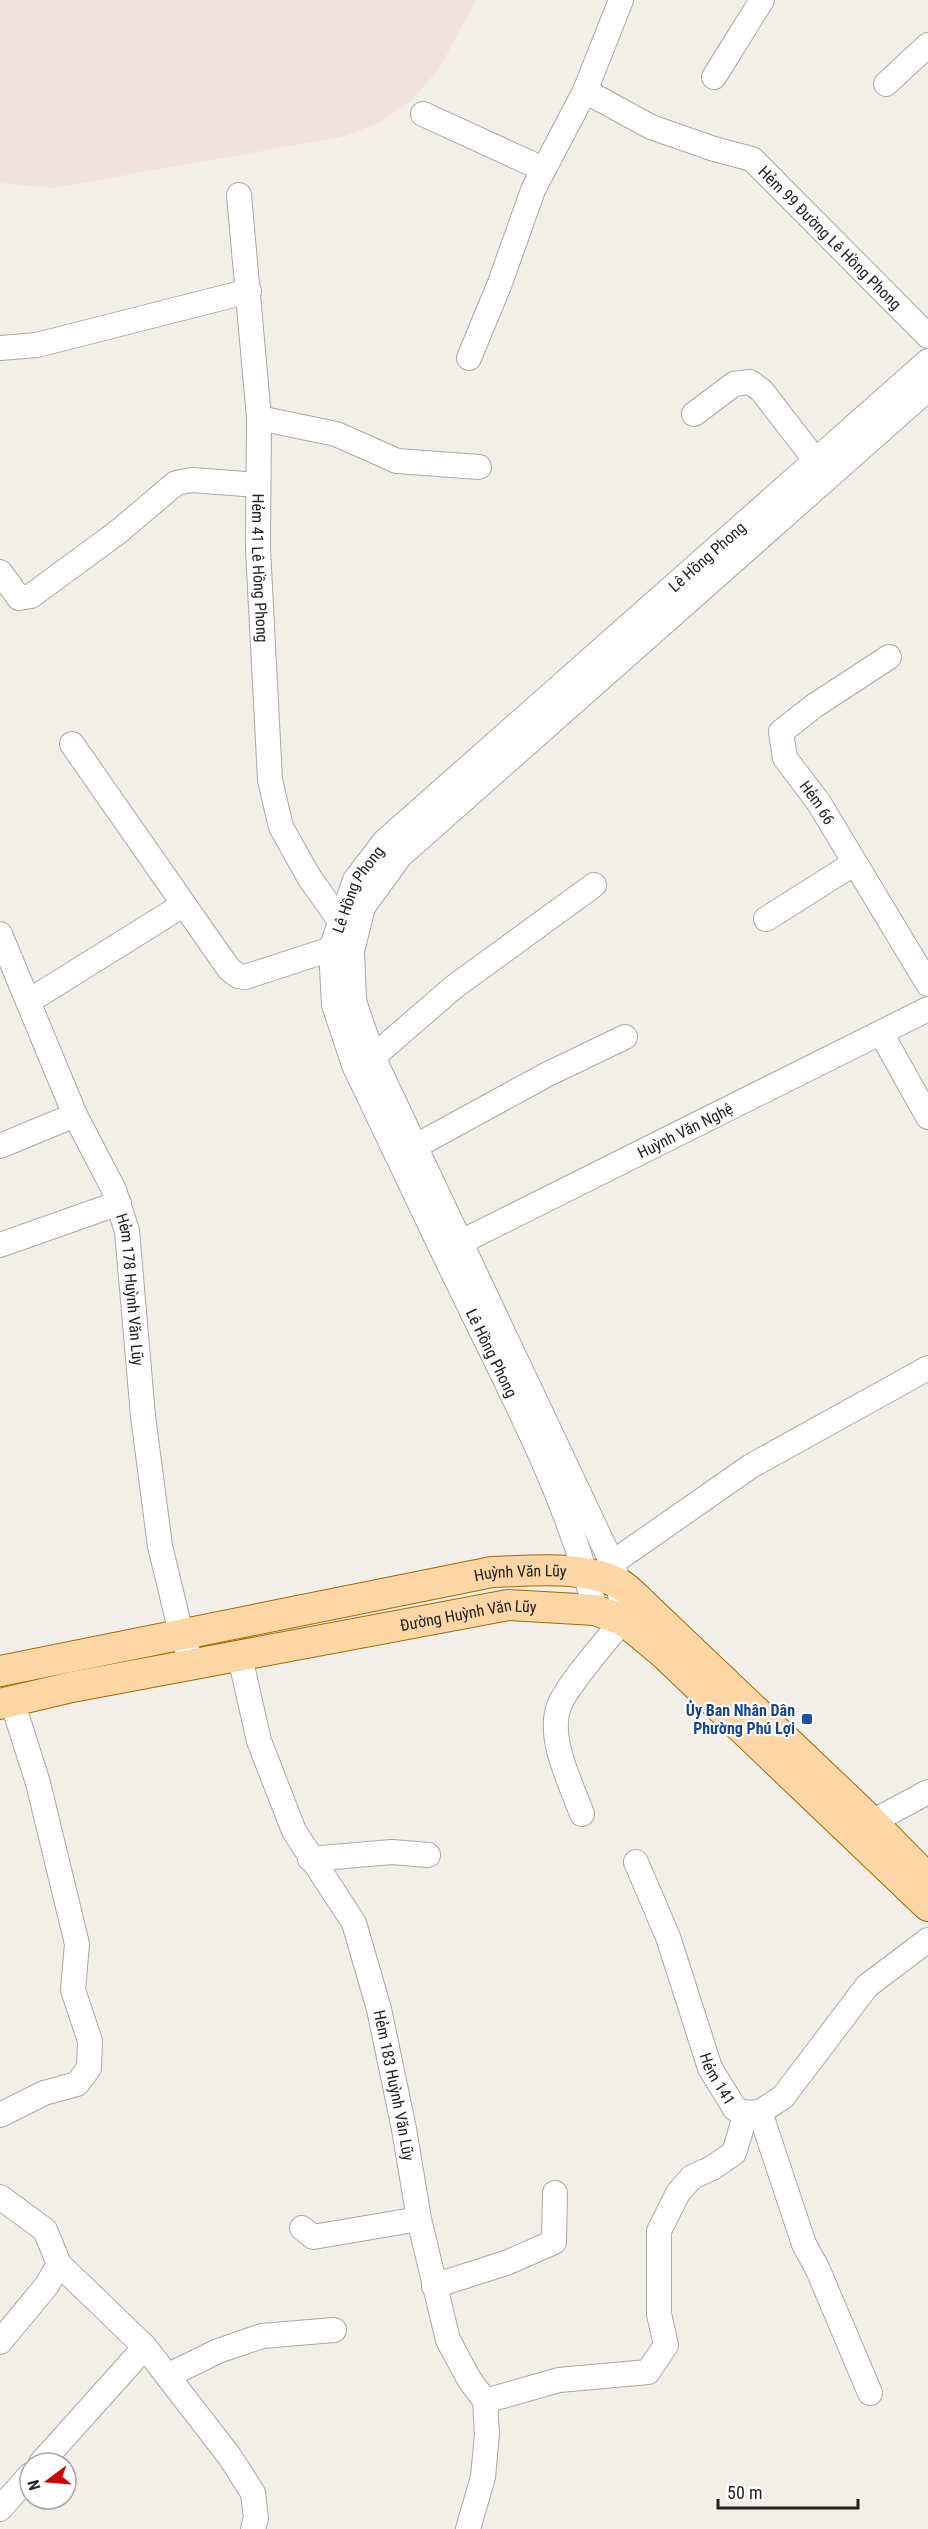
<svg xmlns="http://www.w3.org/2000/svg" width="928" height="2529" font-family="'Roboto Condensed',sans-serif">
<rect width="100%" height="100%" fill="#f2efe9"/>
<path fill="#f3e3dd" d="M0,0h476l-37,69 -27,31 -33,23 -38,14 -288,51 -53,-5z"/>
<g fill="none" stroke-linecap="round" stroke-linejoin="round">
<g stroke="#a9a9a9" stroke-width="26">
<g id="minor">
<path d="M714,77l48,-77"/>
<path d="M886,84l42,-39"/>
<path id="s1" d="M585,91l66,36 63,22 38,10 176,177"/>
<path d="M423,114l120,55"/>
<path id="s2" d="M239,195l20,223 -1,131 12,231 11,47 28,50 31,44"/>
<path d="M0,348l37,-3 212,-54"/>
<path d="M469,358l31,-75 33,-93 52,-99 36,-91"/>
<path d="M694,414l40,-30 16,-2 12,9 54,70"/>
<path d="M259,418l77,16 61,27 82,6"/>
<path d="M0,572l19,26 12,-2 87,-64 58,-49 16,-3 66,5"/>
<path id="s3" d="M889,657l-75,49 -33,26 4,26 34,45 109,181"/>
<path d="M72,744l157,225 9,7 7,1 86,-28"/>
<path d="M766,919l87,-55"/>
<path id="s4" d="M0,934l75,181 39,75 13,41 16,185 17,130 21,87 6,16"/>
<path d="M29,1001l154,-96"/>
<path d="M881,1033l47,84"/>
<path d="M373,1057l81,-70 140,-102"/>
<path d="M0,1146l75,-31"/>
<path d="M416,1146l130,-71 79,-38"/>
<path d="M0,1245l119,-42"/>
<path id="s5" d="M447,1249l481,-240"/>
<path d="M612,1563l139,-97 177,-98"/>
<path id="s6" d="M595,1610c-24,-101 -72,-194 -117,-286 -42,-86 -83,-172 -124,-259l-20,-60 -3,-56 24,-69 30,-39 543,-480"/>
<path id="s7" d="M240,1657l19,84 35,90 60,92 25,86 25,120 15,90 29,121 21,39 16,22 2,33 -4,43 -15,52"/>
<path d="M582,1814c-11,-30 -35,-76 -23,-108 8,-21 48,-66 64,-86l-4,-37 -7,-20 -239,-506 -19,-56 -2,-50 11,-44 37,-51 528,-467"/>
<path d="M862,1833l10,-11 56,-30"/>
<path d="M310,1859l82,-7 36,3"/>
<path id="s8" d="M636,1862l32,75 42,131 25,41 11,4 14,-1 23,-15 84,-111 61,-46"/>
<path d="M760,2112l44,132 14,26 52,123"/>
<path d="M0,2115l44,-22 33,-9 12,-16 1,-27 -17,-51 4,-46 -39,-161 -26,-82"/>
<path d="M0,2197l45,33 14,34 -12,21 -47,57"/>
<path d="M302,2228l11,9 106,-18"/>
<path d="M59,2264l86,83 85,110 23,36 3,25 -3,11"/>
<path d="M434,2286l72,-23 48,-21 1,-49"/>
<path d="M169,2375l49,-24 44,-15 72,-6"/>
<path d="M485,2401l74,-21 89,-8 18,-27 -7,-31v-83l19,-38 14,-16 20,-9 22,-15 12,-40"/>
<path d="M41,2463l104,-116"/>
<path d="M0,2509l30,-34"/>
</g>
</g>
<g stroke="#a06b00" stroke-width="32">
<g id="major">
<path id="s9" d="M0,1671l492,-99c40,-1 89,-7 126,11 10,5 20,17 29,25l225,214 56,57"/>
<path id="s10" d="M0,1704l72,-17 436,-82 87,5 28,10 40,33 265,253"/>
</g>
</g>
<use href="#minor" stroke="#fff" stroke-width="24"/>
<use href="#major" stroke="#fcd6a4" stroke-width="30"/>
</g>
<rect fill="#1a4fb4" stroke="#fff" stroke-width="2" x="801" y="1713" width="12" height="12" rx="3"/>
<g text-anchor="middle" stroke-width="4.5" stroke-linejoin="round" paint-order="stroke">
<g font-size="16" fill="#222" stroke="#fff">
<text dy="6" stroke="none"><textPath href="#s1" startOffset="292">Hẻm 99 Đường Lê Hồng Phong</textPath></text>
<text dy="6" stroke="none"><textPath href="#s6" startOffset="1268">Lê Hồng Phong</textPath></text>
<text dy="6" stroke="none"><textPath href="#s2" startOffset="374">Hẻm 41 Lê Hồng Phong</textPath></text>
<text dy="6" stroke="none"><textPath href="#s3" startOffset="213">Hẻm 66</textPath></text>
<text dy="6" stroke="none"><textPath href="#s6" startOffset="782">Lê Hồng Phong</textPath></text>
<text dy="6" stroke="none"><textPath href="#s5" startOffset="266">Huỳnh Văn Nghệ</textPath></text>
<text dy="6" stroke="none"><textPath href="#s4" startOffset="382">Hẻm 178 Huỳnh Văn Lũy</textPath></text>
<text transform="translate(492 1353) rotate(64)" y="6">Lê Hồng Phong</text>
<text dy="6" stroke="none"><textPath href="#s9" startOffset="530">Huỳnh Văn Lũy</textPath></text>
<text dy="6" stroke="none"><textPath href="#s10" startOffset="477">Đường Huỳnh Văn Lũy</textPath></text>
<text dy="6" stroke="none"><textPath href="#s8" startOffset="232">Hẻm 141</textPath></text>
<text dy="6" stroke="none"><textPath href="#s7" startOffset="460">Hẻm 183 Huỳnh Văn Lũy</textPath></text>
</g>
<g font-size="16" font-weight="bold" fill="#164399" stroke="#fff" text-anchor="end">
<text x="795" y="1716">Ủy Ban Nhân Dân<tspan x="795" dy="18">Phường Phú Lợi</tspan></text>
</g>
</g>
<g transform="translate(48 2481) rotate(254)"><circle r="28" fill="#ffffff" stroke="#a7a7a7" stroke-width="1.5"/>
<path d="M0-4.5L10 22L0 15L-10 22Z" fill="#d40000"/>
<text y="-9" font-size="16" font-weight="bold" text-anchor="middle" fill="#222222">N</text>
</g>
<path d="M718 2499v9h140v-9" fill="none" stroke="#222222" stroke-width="3"/>
<text x="727" y="2499" font-size="18" fill="#222222" stroke="#ffffff" stroke-width="4.5" paint-order="stroke">50 m</text>
</svg>
